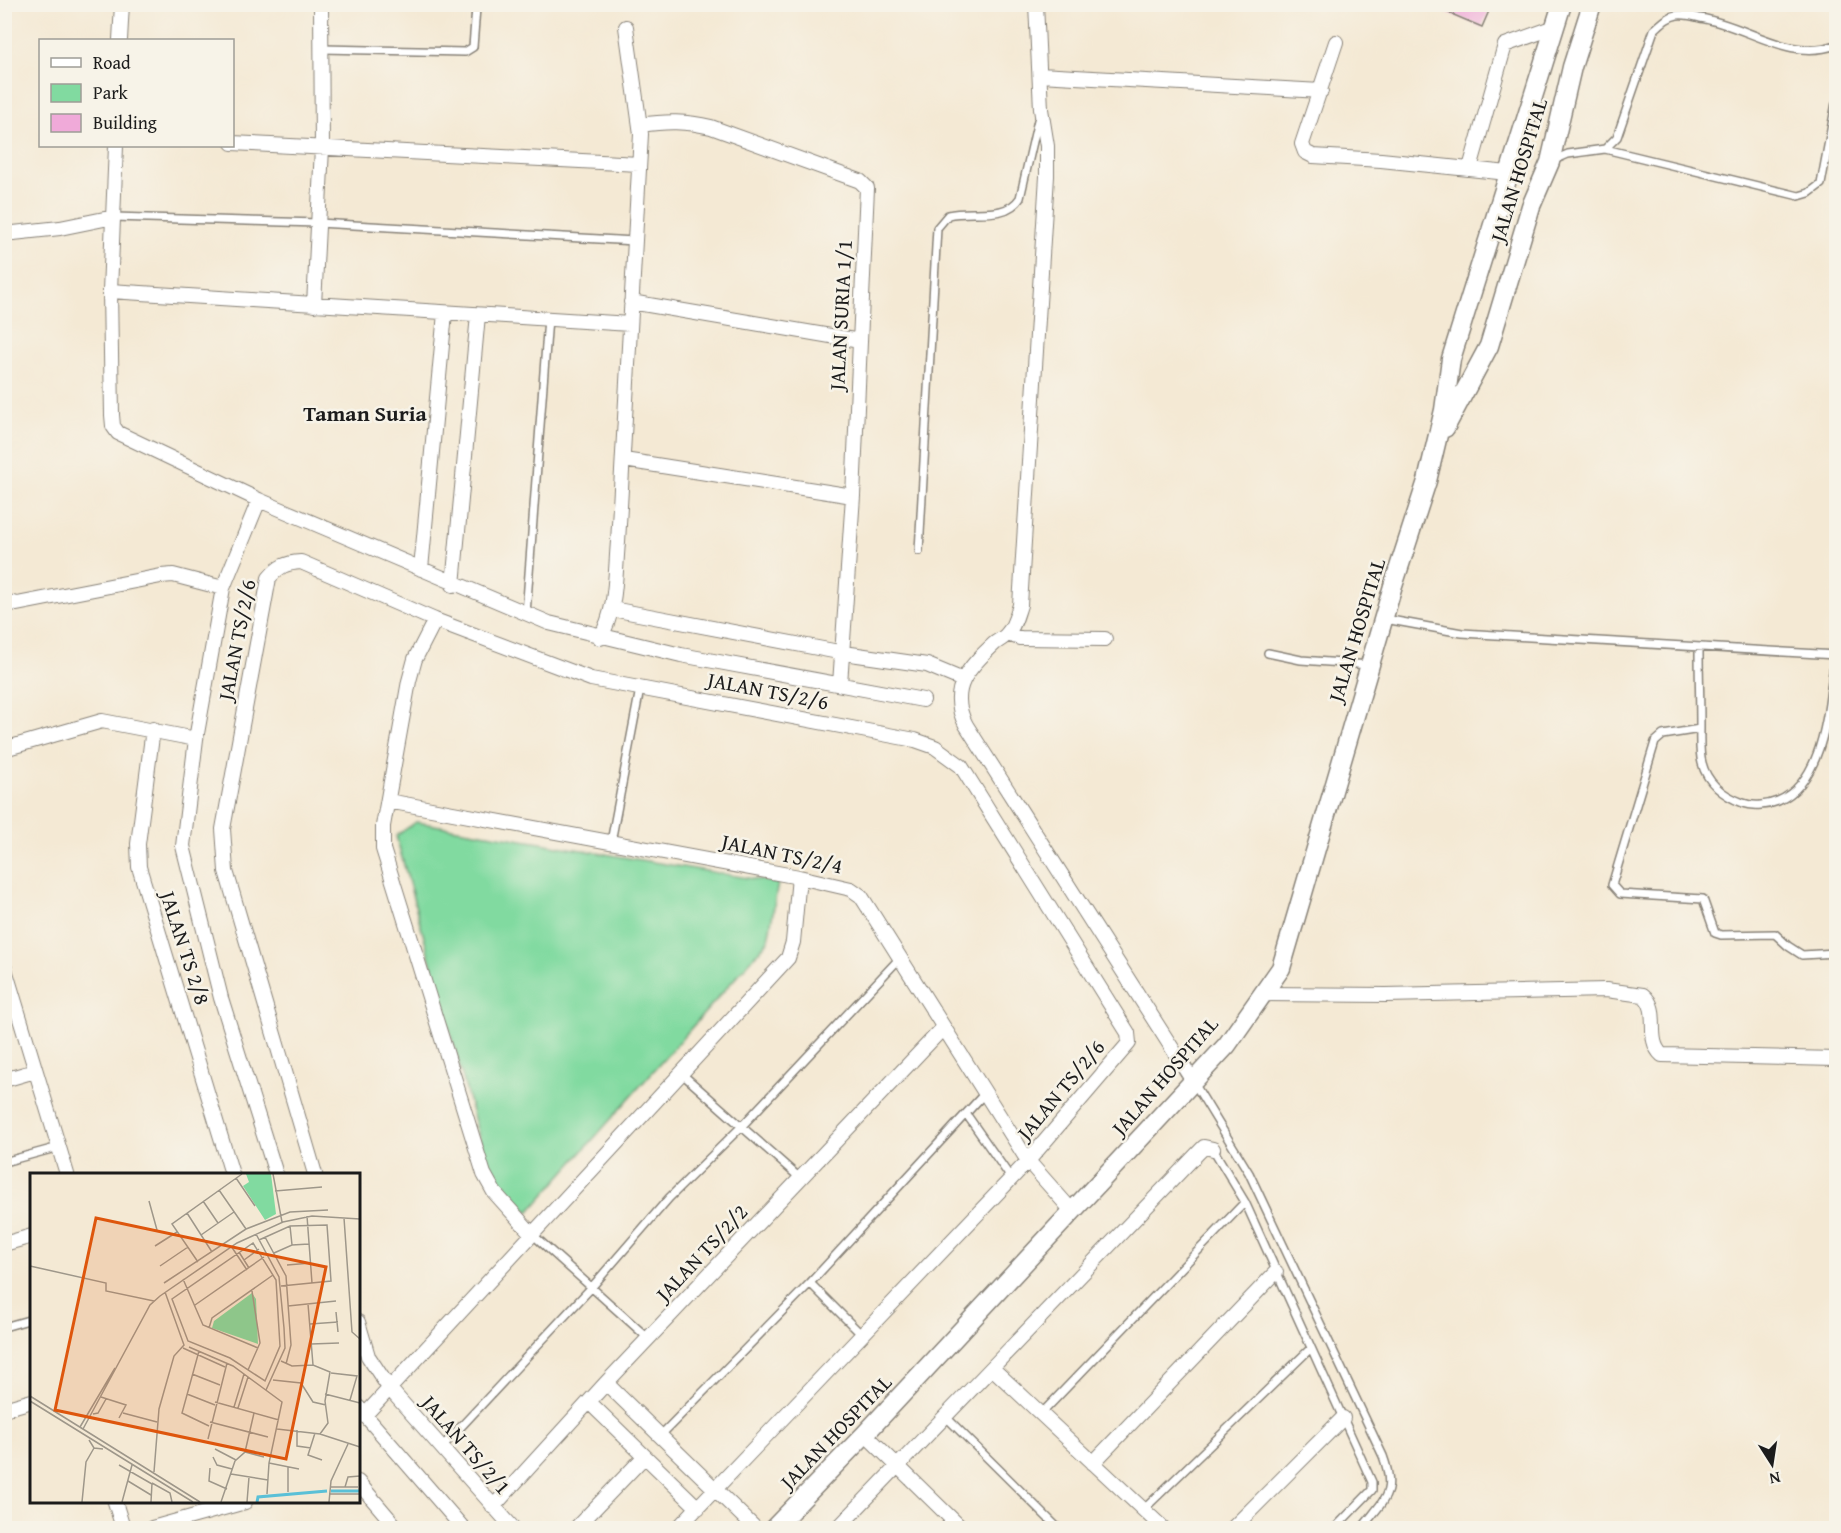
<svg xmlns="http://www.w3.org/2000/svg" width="1841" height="1533" font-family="'Gentium Book Plus',serif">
<rect width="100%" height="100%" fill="#f7f3e8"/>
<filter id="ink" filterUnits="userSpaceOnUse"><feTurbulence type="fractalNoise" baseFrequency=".0167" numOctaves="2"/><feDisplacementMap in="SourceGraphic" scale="12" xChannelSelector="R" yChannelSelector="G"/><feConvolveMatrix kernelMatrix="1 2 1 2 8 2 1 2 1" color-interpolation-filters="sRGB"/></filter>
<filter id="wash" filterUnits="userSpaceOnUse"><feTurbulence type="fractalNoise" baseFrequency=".008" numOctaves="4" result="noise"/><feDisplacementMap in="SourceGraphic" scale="24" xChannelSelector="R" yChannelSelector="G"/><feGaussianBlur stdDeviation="1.35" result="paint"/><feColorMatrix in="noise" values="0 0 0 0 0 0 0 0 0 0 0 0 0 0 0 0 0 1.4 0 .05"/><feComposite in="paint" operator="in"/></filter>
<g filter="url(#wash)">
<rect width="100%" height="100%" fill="#f4e9d4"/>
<path fill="#81daa0" stroke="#4e7b5e" stroke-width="1.5" d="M416,822l362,61 -10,58 -239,271 -40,-39 -93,-337z"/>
<g id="blocks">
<path fill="#f0aad9" d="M1428,4h64l-10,23z"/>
</g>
</g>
<g filter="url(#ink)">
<use href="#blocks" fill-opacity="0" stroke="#888278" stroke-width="1.5"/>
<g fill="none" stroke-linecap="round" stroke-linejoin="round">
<g stroke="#888278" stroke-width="10">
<path id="service" d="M322,49l143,3 8,-5 3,-39 -4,-4
M1605,149l12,-12 37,-107c8,-7 13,-13 23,-15 7,-1 16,1 23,3 47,7 88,44 136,27
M1552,161l16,-7 37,-5 194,47 10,-3 12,-9 15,-81
M114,217l204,6 317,18
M919,551l18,-323 11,-13c23,-6 57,6 72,-17l18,-78
M526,614l22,-296
M1385,619l77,14 374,22
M1699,649c0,26 1,52 1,78 0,11 -1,25 2,36 5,20 22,33 41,40 11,4 25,2 35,-2 48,-20 51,-100 57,-146
M1268,653l33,7 69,5
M1700,729l-37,6 -8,7 -43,143 8,9 83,5 12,34 6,2 54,-1 13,12 14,9 34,-2
M611,842l29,-153
M681,1073l120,106
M1194,1083l55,90 134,283c14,38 1,43 -21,72
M967,1115l44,63
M1213,1149l32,53 127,280v8l-37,38
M4,1162l55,-15
M531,1233l118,106
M810,1283l53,53
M4,1327l28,-8
M1041,1414l204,-212
M946,1417l112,111
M660,1436l150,-153 174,-189
M442,1447l149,-159 78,-90 73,-72 157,-167
M1143,1510l168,-162
M943,1528l8,-9"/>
</g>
<g stroke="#888278" stroke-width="16">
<path id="minor" d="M1036,4l5,105 6,37v30l-27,429c-3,9 -6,22 -13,29 -3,4 -8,6 -12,9 -26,24 -48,46 -29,82l227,356
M120,40l2,-36
M1336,42l-34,102 3,8 8,4 68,4 127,13
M1040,75l281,16
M641,125c25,-4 45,-4 70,2l149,54 7,7 -14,308 -13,188
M232,143l407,21
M116,146l-6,145 2,124 1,11 5,7 141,67 290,123 132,32 242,45
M1470,168l35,-123 50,-18
M4,234l56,-6 54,-11
M110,291l520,33
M631,302l229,39
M314,305l8,-157 -1,-144
M624,460l229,36
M259,500l-36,88 -27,151 -13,107 38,152 55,176
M421,569l24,-256
M453,585l25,-270
M4,601l13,3 144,-28 12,-1 50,13
M612,609l232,44 83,12 36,15
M435,620l-20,39 -6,22 -26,145v23l101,325 10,18 37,41
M1007,634l13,4 85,1
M600,638c17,-28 15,-64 18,-96l23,-408 -15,-107
M153,729l-15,115 1,23 93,307
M4,749l98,-28 94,18
M388,801l411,76 52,12 10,7 167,265 45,51
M4,966l63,208
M1261,994l125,1 220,-5 37,5c19,15 1,44 19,60l174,4
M4,1080l31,-9
M315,1174l-89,-303 -3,-42 46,-251c10,-12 17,-15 32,-16l134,58 156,59 324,61 20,7 26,19 167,267 1,10 -101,118 -350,367
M4,1244l28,-8
M358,1322l10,34 21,32 124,140
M992,1368l171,160
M606,1383l149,145
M589,1402l109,106
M358,1407l105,121
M4,1409l28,-8
M364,1416l424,-458 5,-16 6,-65
M865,1434l96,94
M1093,1463l183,-191
M358,1482l39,46
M115,1502l8,26
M493,1507l113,-124 337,-355
M152,1528l93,-26
M576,1528l68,-71
M838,1528l360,-375 6,-6 9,2
M1233,1528l110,-110"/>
</g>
<g stroke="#888278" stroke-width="21">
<path id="tertiary" d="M1445,428l44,-82 42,-140 19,-44 22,-95 20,-63
M774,1528l91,-94 362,-389 54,-77 112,-382 34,-105 17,-71 7,-51 111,-355"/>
</g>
<use href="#service" stroke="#fff" stroke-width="7"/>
<use href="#minor" stroke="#fff" stroke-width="14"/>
<use href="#tertiary" stroke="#fff" stroke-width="18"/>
</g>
</g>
<g text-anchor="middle" stroke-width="5" stroke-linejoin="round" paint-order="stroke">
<g font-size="21" fill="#1c1c1c" stroke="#f7f3e8">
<text transform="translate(1519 170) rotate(-73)" y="7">JALAN HOSPITAL</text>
<text transform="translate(841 315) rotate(-87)" y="7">JALAN SURIA 1/1</text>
<text transform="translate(1357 630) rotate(-73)" y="7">JALAN HOSPITAL</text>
<text transform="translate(237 640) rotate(-79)" y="7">JALAN TS/2/6</text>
<text transform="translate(768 691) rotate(11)" y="7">JALAN TS/2/6</text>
<text transform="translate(782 854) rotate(12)" y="7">JALAN TS/2/4</text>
<text transform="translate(185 948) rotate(72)" y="7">JALAN TS 2/8</text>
<text transform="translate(1165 1076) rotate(-49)" y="7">JALAN HOSPITAL</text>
<text transform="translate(1061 1090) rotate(-50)" y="7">JALAN TS/2/6</text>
<text transform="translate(702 1253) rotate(-47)" y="7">JALAN TS/2/2</text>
<text transform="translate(836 1432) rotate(-46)" y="7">JALAN HOSPITAL</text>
<text transform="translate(466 1445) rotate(49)" y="7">JALAN TS/2/1</text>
</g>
<g font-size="22" font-weight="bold" fill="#1c1c1c" stroke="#f7f3e8">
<text x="365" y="421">Taman Suria</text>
</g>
</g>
<g transform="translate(30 1173)">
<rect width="330" height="330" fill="#f4e9d4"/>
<path d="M216,1h25l5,40 -11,6 -22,-34 6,-4zM222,120l4,6 2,45 -46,-16 2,-7z" fill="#81daa0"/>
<path fill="none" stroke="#5ac0d7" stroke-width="3" d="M301,318h29M227,329l1,-5 69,-6"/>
<path fill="none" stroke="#9e978a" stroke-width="1.5" d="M243,1l9,48M206,5l19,28M189,17l27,39M245,18l47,-4M119,28l8,29M173,28l15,22M157,40l25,39M277,43l5,67M314,45l8,114 8,7M260,53l2,19M226,61l23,43 5,51 1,20 -19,42M171,62l33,-23M235,64l21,39 5,69 -5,19M229,67l31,-14 37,-1 4,56 -50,5M223,70l23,37 4,66 -15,35 -35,-23 -42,-17 -16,-42zM125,73l22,-14M201,73l16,24M209,79l10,16M244,80l18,-8 17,-1M214,87l15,-11M168,89l-26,-38 70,-50M257,92l24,-2M0,93l76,17v8l48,10M130,93l28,-19M153,106l20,46 55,23M134,110l82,-54 44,-17 38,-2M278,131l5,61M165,132l69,-48M258,133l48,-5M306,139l2,20M280,151l28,-2M179,155l3,-10 61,-43M281,171l28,-1M159,174l44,19 49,36 -13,61 -2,31M153,175l42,19M169,178l-17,62 27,13M251,188l11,5 21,-1 17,7 -5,29 3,22 -8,11M218,197l12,-27 -8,-52M301,200l26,3 -7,24M162,201l28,11M243,207l28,3 12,19 13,3M157,221l28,11M295,221l35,9M0,223l170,106M71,224l25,8 -7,13M0,228l163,101M185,229l64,18M204,234l10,-33M208,235l10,-31M93,240l34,9M63,241l5,-1 8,-14M180,249l58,15M50,254l35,-59M53,256l67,-124 10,-9 77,-53 46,-21 29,-6 48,3M247,256l43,5 40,13M267,257v16l14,2M285,260l-7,22 14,5M178,266l19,-76M59,267l5,8 9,1M185,276l21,11M215,279l19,5M183,284l4,8 15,4M239,290l30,6M89,292l33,19M180,295l-1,13 18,8M124,299l5,-63 15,-53 10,-11 -19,-53M201,301l37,6M98,308l23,14M122,310l18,10 2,9M300,314h28M315,314l3,-10 12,-1M258,319v-25M299,321h31M52,329l4,-40 8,-14M92,329l10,-37M121,329l1,-19M191,329l14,-41 10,-9 9,-39M217,329l2,-25M299,329l2,-21 17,-37"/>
<path fill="#de560d" fill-opacity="0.15" stroke="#de560d" stroke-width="3" d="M66,45l230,49 -40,192 -231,-49z"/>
<rect width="330" height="330" fill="none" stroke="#1c1c1c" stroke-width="3"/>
</g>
<rect width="1841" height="1533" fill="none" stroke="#f7f3e8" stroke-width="24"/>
<rect x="39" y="39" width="195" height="108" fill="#f7f3e8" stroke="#9f9d96" stroke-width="1.5"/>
<rect x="51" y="58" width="30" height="9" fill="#ffffff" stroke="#9f9d96" stroke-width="1.5"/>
<text x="93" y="69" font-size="18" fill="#1c1c1c">Road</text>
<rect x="51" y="84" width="30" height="18" fill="#81daa0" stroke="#9f9d96" stroke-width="1.5"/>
<text x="93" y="99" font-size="18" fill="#1c1c1c">Park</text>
<rect x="51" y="114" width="30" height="18" fill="#f0aad9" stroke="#9f9d96" stroke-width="1.5"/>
<text x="93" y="129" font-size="18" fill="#1c1c1c">Building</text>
<g transform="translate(1772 1464) rotate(168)" stroke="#f7f3e8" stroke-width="4.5" paint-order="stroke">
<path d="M0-4.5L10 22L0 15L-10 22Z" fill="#1c1c1c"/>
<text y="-9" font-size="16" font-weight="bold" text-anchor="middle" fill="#1c1c1c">N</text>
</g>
</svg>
